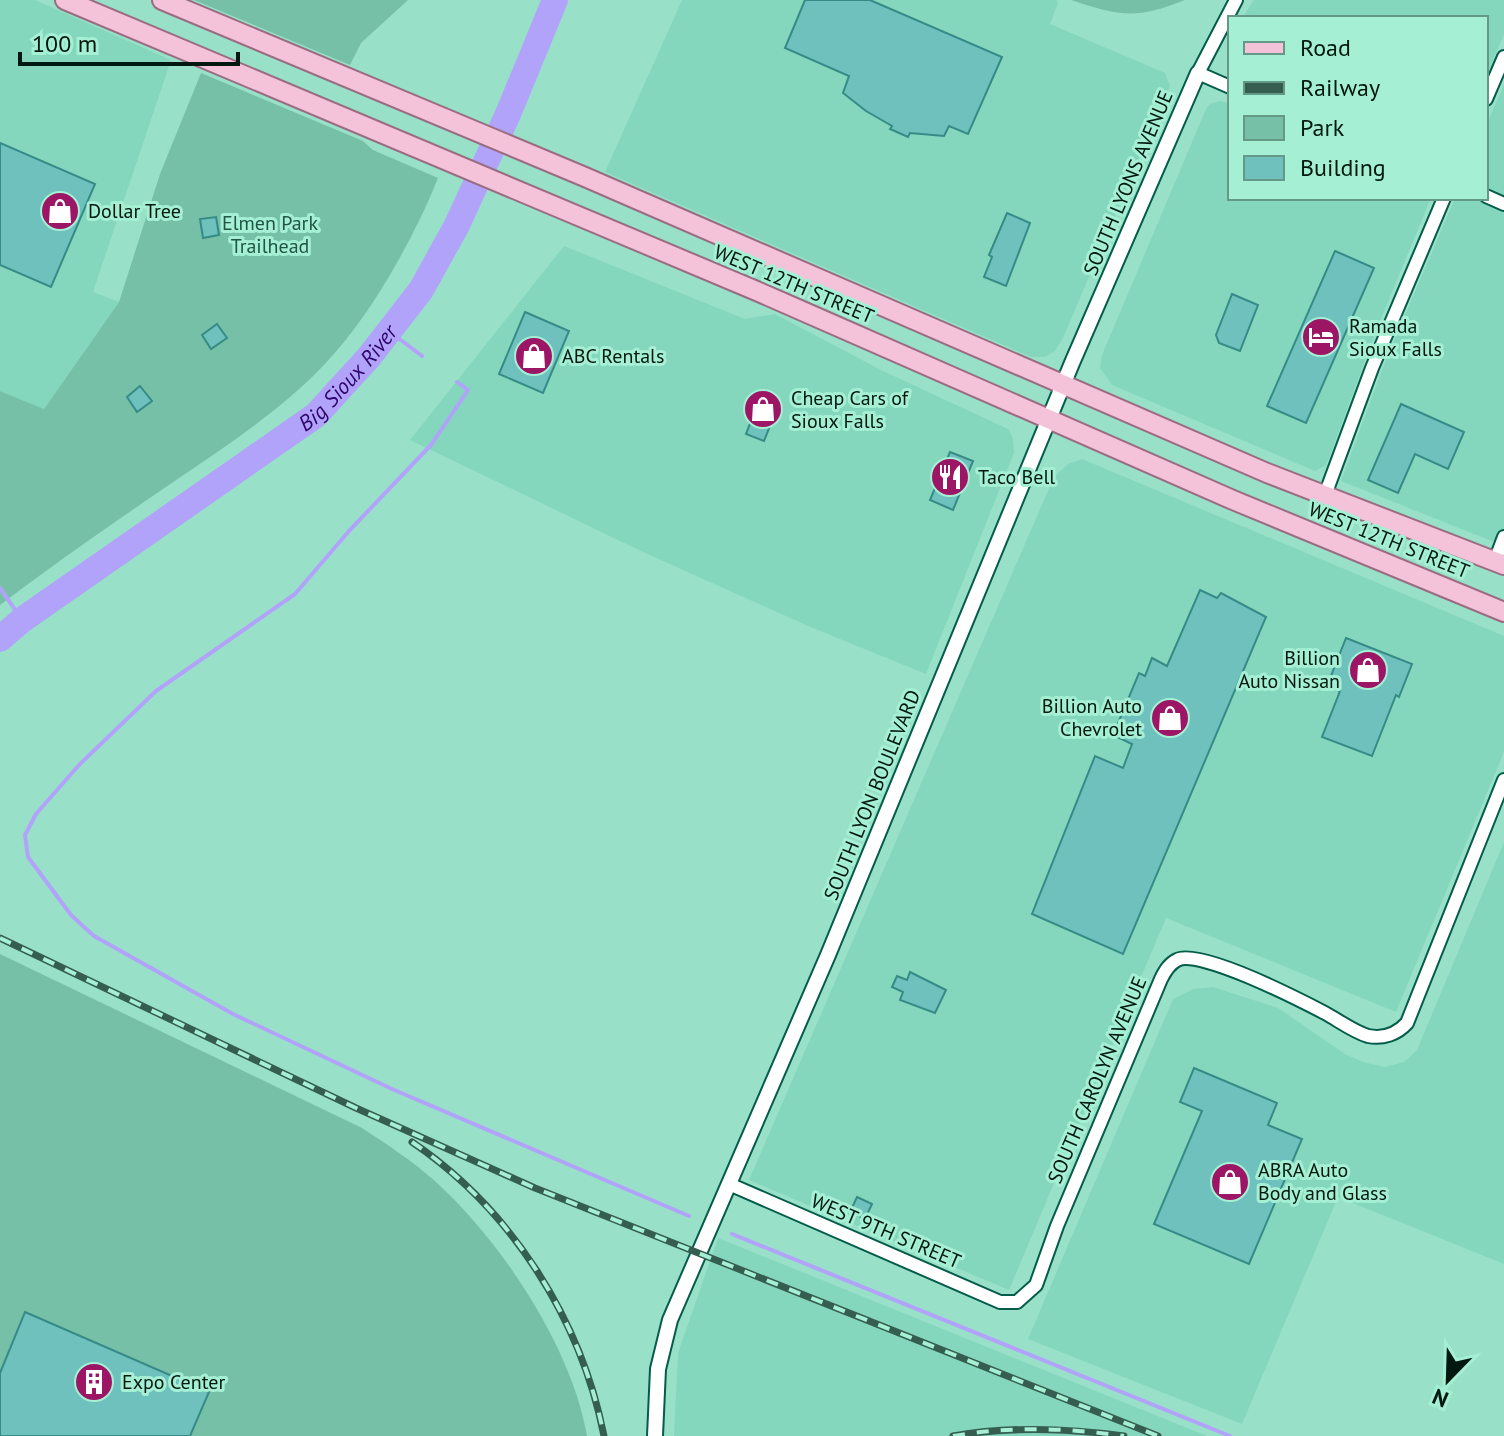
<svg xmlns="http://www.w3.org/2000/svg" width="1504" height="1436" font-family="'PT Sans',sans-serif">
<rect width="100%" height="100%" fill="#98e1c8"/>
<path fill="#84d7bc" d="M0,0h35l136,60 -78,232 26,10 -75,107 -44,-18z
M682,0h374l2,3 -8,21 115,49 5,13 -107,252 -8,13 -10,6h-14l-426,-185z
M1254,0h250v34l-18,42v-58h-244z
M1504,84v462l-163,-65 44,-119 70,-164h31v-72z
M1220,101l10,2v95h201l-55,133 -48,130 -3,5 -10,5 -203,-86 -12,-17 2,-13 104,-246 4,-5z
M564,246l181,73 30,-5 106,56 127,59 5,9 1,15 -88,221 -118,-48 -165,-74 -233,-112z
M1082,459l422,177v116l-108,260 -230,-94 -157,372 -260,-110 305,-703 14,-13z
M1504,842v422l-166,-67 -96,227 -214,-85 145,-340 20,-10 20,-2 65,21 67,46 18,8 22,5 19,-5 13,-12z
M718,1238l489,198h-533l4,-83z"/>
<path fill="#77c0a8" d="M194,0h214l-47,43 -11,22z
M1071,0h114c-50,20 -65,16 -114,0z
M201,73l162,68 10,9 65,28c-21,53 -58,120 -94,164 -45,56 -106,96 -165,136 -60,41 -121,83 -179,127v-214l44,18 75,-107 41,-128z
M0,954l362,174c26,17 52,34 74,54 66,60 136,166 151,254h-587z"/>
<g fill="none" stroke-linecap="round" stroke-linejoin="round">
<path stroke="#b2a3fa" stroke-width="4" d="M389,331l33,25
M457,382l11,8 -37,55 -82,86 -54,63 -139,97 -77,74 -43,49 -11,21 3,22 43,58 23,21 139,78 159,75 297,127
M0,588l22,32
M732,1234l498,202"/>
<path stroke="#b2a3fa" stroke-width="26" id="s1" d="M0,639l22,-19 294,-205 53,-58 52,-67 36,-65 51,-111 47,-114"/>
</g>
<path fill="#6ec1bc" stroke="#368b87" stroke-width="2" d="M805,0h65l132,57 -34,77 -19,-8 -5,10 -34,-3 -2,4 -18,-8 2,-3 -26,-15 -23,-18 6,-17 -64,-28z
M0,143l95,41 -44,103 -51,-22z
M1007,213l23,10 -24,63 -22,-9 8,-20 -3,-2z
M216,217l3,18 -16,3 -3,-19z
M1335,251l39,17 -68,155 -39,-17z
M1232,294l26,11 -18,46 -21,-8 -3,-8z
M525,312l44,19 -26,62 -44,-19z
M217,324l10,14 -16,11 -9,-14z
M140,386l12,15 -15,11 -10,-15z
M761,395l18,8 -15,38 -18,-7z
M1401,404l63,28 -16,37 -33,-15 -17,39 -30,-13z
M950,452l23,9 -20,49 -23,-10z
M1200,590l17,8 4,-5 45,24 -143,337 -91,-40 63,-158 28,12 9,-24 -19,-9 26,-62 6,3 7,-18 15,8z
M1346,638l66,26 -13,33 -3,-2 -24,61 -50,-19 18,-46 -13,-5z
M910,972l36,18 -11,23 -35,-13 3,-8 -11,-5 5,-11 10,4z
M1194,1068l83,35 -9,22 34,14 -53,125 -95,-40 48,-113 -22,-9z
M857,1197l15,7 -7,15 -15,-7z
M25,1312l184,80 -19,44h-190v-63z"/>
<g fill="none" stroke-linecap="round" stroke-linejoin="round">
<g stroke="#055c48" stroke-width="16">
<path id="minor" d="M1230,87l-32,-14 38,-73
M1486,99l18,-42
M1486,196l18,8
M1325,495l47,-127 72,-170
M1495,561l9,-24
M729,1184l271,118h17l19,-17 21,-59 104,-247c4,-8 8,-15 16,-19 22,-12 123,40 148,53 13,7 29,19 43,23 15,3 29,-2 39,-13l97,-243"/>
</g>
<g stroke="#055c48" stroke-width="18">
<path id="tertiary" d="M655,1436l3,-67 12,-49 158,-365 244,-592 126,-290"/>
</g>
<g stroke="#9a6c82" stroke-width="22">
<path id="primary" d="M65,0l694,292 474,208 271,112
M162,0l423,177 682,296 237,92"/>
</g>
<use href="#minor" stroke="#fff" stroke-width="12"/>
<use href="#tertiary" stroke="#fff" stroke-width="14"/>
<use href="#primary" stroke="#f4c2d9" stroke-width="18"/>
<g stroke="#355e50" stroke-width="7">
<path id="rail" d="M0,938l356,170 179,80 623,248
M412,1142c99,67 169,177 192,294
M953,1436c58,-10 114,-8 171,0"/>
</g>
<use href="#rail" stroke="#a5efd5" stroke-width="4" stroke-dasharray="12" stroke-linecap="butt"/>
</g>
<defs>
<g id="shop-disc" transform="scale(2)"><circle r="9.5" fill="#9d1666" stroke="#a5efd5"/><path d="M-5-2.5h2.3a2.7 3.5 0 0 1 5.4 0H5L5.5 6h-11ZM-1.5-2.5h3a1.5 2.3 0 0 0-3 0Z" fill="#fff"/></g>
<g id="hotel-disc" transform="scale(2)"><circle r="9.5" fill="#9d1666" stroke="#a5efd5"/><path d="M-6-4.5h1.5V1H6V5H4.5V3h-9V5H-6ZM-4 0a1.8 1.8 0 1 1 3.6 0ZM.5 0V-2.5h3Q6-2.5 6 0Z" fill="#fff"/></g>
<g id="restaurant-disc" transform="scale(2)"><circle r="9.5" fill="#9d1666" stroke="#a5efd5"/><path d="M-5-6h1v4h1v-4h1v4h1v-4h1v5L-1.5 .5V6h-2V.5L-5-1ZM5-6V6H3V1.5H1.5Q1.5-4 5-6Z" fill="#fff"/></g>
<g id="building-disc" transform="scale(2)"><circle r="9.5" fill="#9d1666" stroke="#a5efd5"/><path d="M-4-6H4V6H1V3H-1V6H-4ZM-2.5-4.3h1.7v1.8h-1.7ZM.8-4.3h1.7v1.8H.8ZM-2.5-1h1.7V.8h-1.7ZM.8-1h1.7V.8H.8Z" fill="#fff"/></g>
</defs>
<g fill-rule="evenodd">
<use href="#shop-disc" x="60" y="211"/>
<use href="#hotel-disc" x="1321" y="337"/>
<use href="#shop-disc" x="534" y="356"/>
<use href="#shop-disc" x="763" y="409"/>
<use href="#restaurant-disc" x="950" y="477"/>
<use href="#shop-disc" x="1368" y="670"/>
<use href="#shop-disc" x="1170" y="718"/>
<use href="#shop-disc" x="1230" y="1182"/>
<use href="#building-disc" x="94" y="1382"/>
</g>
<g text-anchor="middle" stroke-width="6" stroke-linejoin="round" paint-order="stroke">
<g font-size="20" fill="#001810" stroke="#a5efd5">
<text transform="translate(1128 183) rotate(-67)" y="7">SOUTH LYONS AVENUE</text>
<text transform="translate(794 284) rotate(23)" y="7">WEST 12TH STREET</text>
<text transform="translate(1389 540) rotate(22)" y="7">WEST 12TH STREET</text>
<text transform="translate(872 795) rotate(-68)" y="7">SOUTH LYON BOULEVARD</text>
<text transform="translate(1097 1080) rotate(-67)" y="7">SOUTH CAROLYN AVENUE</text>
<text transform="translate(886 1231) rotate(23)" y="7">WEST 9TH STREET</text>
</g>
<g font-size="20" fill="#001810" stroke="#a5efd5" text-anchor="start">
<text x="88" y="218">Dollar Tree</text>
<text x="1349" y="333">Ramada<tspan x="1349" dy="23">Sioux Falls</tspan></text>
<text x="562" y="363">ABC Rentals</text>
<text x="791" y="405">Cheap Cars of<tspan x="791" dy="23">Sioux Falls</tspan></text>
<text x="978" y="484">Taco Bell</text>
<text x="1340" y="665" text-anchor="end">Billion<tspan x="1340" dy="23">Auto Nissan</tspan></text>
<text x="1142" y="713" text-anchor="end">Billion Auto<tspan x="1142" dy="23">Chevrolet</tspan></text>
<text x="1258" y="1177">ABRA Auto<tspan x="1258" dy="23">Body and Glass</tspan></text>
<text x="122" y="1389">Expo Center</text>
</g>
<g font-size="20" fill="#215546" stroke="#a5efd5">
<text x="270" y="230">Elmen Park<tspan x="270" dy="23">Trailhead</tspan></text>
</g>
<g font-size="22" font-style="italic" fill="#30066e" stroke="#a5efd5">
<text dy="8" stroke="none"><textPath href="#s1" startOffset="436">Big Sioux River</textPath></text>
</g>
</g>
<rect x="1228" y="16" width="260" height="184" fill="#a5efd5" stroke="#639986" stroke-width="2"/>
<rect x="1244" y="42" width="40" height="12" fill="#f4c2d9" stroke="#639986" stroke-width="2"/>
<text x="1300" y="56" font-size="24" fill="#001810">Road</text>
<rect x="1244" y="82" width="40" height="12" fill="#355e50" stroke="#639986" stroke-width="2"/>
<text x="1300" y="96" font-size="24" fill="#001810">Railway</text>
<rect x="1244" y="116" width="40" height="24" fill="#77c0a8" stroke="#639986" stroke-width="2"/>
<text x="1300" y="136" font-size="24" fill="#001810">Park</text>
<rect x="1244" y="156" width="40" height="24" fill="#6ec1bc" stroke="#639986" stroke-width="2"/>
<text x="1300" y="176" font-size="24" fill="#001810">Building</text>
<g transform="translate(1448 1380) rotate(203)" stroke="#a5efd5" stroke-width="6" paint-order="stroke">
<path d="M0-6L14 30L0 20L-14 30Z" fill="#001810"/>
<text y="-12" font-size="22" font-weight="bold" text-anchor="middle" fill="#001810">N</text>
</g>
<path d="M20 52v12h218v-12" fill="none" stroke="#001810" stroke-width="4"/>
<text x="32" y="52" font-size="24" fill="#001810" stroke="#a5efd5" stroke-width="6" paint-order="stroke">100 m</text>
</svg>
